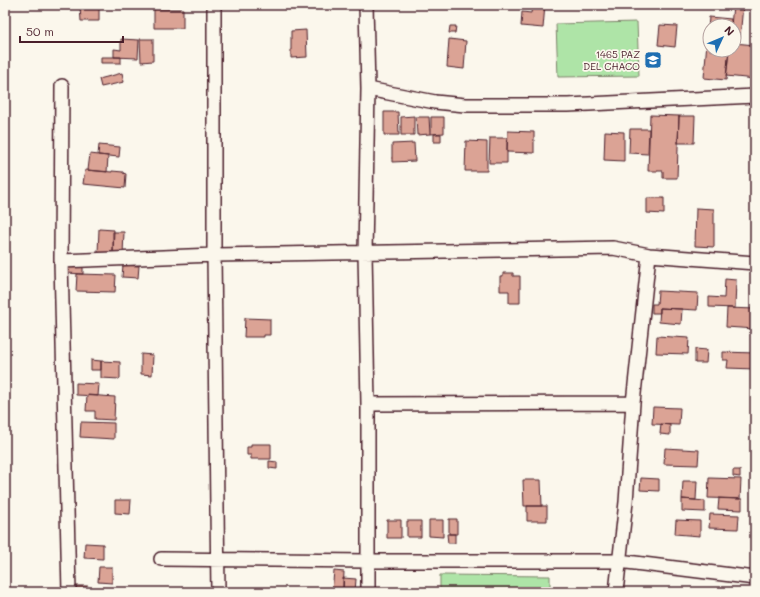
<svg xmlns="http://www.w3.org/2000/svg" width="760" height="597" font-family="Mali,sans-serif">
<rect width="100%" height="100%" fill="#fbf7ec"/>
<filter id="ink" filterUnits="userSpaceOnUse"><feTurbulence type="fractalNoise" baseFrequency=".025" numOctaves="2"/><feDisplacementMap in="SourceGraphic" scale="8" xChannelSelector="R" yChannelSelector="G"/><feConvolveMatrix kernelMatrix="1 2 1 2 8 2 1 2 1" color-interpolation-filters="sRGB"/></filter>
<g filter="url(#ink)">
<path fill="#aee4a7" stroke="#7c8269" d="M637,22l2,54 -81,1 -2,-53z
M440,575l110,1v16h-110z"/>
<path fill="#dba395" stroke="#4a1f2b" d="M532,5h13l-2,23 -22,-2 1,-14 9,1z
M733,5h10l-3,33h-6v-12h-3z
M80,6h19v15h-18z
M154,9h29v19h-29z
M709,17l22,2v7h-21v24h19l-3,30 -22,-2z
M660,25l17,1 -2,21 -17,-2z
M450,26h6l-1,7h-6z
M306,30l1,27 -16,1v-27z
M121,39l18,1 -1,18 -24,-1v-8l7,1z
M140,39h13v22l-12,1z
M449,39l17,2 -2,28 -17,-2z
M734,43l21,2v34l-29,-3 3,-26h5z
M101,57h20v6h-20z
M122,73l2,9 -23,5 -2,-8z
M384,112h14l1,23h-15z
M650,115l29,1 -2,62h-14v-7h-15z
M414,116v19h-13v-18z
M679,116h16l-1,27h-16z
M416,117h13l1,17 -13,1z
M431,117h13v16l-13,1z
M630,129h19l-1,25 -19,-1z
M508,131l26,1v21l-27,-1z
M605,131l19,1v29l-20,-1z
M434,134h7v8h-7z
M490,138h17v25h-18z
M466,141l21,1v29h-22z
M414,143l1,18 -23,1v-18z
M99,145l21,2 -1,10 -21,-2z
M90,154l18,2 -1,16 -19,-2z
M85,170l27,2v-1l11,1v1l3,1 -1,14 -42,-4z
M647,198h17v16l-17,-1z
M696,208l18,1v38l-19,-1z
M99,229l15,1 -1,24 -15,-1z
M113,232h11l-1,22h-10z
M67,265h16v9l-16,-1z
M123,265l16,1 -1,12 -16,-1z
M503,273h10v3h7v27h-11v-12h-9v-15h3z
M77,274l39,1 -1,17 -39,-1z
M725,279l11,1 -1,28 -26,-1v-10l15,1z
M658,291l40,2 -1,17 -37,-2v5h-8v-9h5z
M660,308l22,1 -1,15 -22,-2z
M727,308l28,1v20l-29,-2z
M245,318l25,1v16h-6v2h-20z
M657,336l32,2 -1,16 -32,-1z
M695,349l12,1 -1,13h-11z
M723,352l32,1v16l-28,-1 1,-8h-5z
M141,354l12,1 -1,20 -11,-1z
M91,360l10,1v9h-10z
M101,361l19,1v17l-19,-1z
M76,383l23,1 -1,12 -22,-1z
M87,395l28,2 -1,23 -19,-1v-8h-9z
M653,407l27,1 -1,17 -27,-1z
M81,422l33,1v16l-34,-2z
M661,424l9,1v10l-10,-1z
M251,444h20v15h-20v-4h-4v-8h4z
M665,448l34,2 -1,15 -34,-1z
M269,461l8,1v7l-8,-1z
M733,470h7v7l-7,-1z
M641,478l18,1v12l-19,-1z
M709,478l32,1 -1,20 -32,-1z
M523,480h18l1,26h-18z
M683,481h14l-1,19 -14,-1z
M719,498l23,1v11l-24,-1z
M682,499l23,2v11l-23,-1z
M115,500h16l-1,14 -15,-1z
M527,506h20v15h-20z
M710,514l29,1 -1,14 -29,-1z
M449,519h8v15h-8z
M387,520h14v18h-14z
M429,520h14v17l-14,-1z
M676,520l24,1v15l-25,-2z
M407,521h14v16h-14z
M447,534h8v9h-7z
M85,543l18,1v15l-19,-1z
M99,567h13v16l-14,-1z
M334,571l10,1 -1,20h-11z
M343,578l13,1 -1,13h-12z
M75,586h13l-1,6h-12z"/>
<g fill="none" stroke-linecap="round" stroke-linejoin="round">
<g stroke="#4a1f2b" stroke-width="16">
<path id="minor" d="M214,5v250l4,337
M366,5l2,84 -3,164 3,151v188
M62,86l-1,175 8,331
M368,89l67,13 30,3h103l187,-9
M61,261l153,-6 399,-7 36,7 106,8
M368,404l265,-1
M161,559l206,2h252l136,17
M616,592l10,-90 7,-99 16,-148"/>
</g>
<use href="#minor" stroke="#fbf7ec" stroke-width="13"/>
</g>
</g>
<defs>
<g id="school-square" transform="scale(0.9)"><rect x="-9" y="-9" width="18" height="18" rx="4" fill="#1f6fb2" stroke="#fbf7ec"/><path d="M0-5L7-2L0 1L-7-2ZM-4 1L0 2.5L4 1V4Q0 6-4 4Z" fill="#fff"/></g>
</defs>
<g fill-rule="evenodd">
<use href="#school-square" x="653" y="60"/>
</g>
<g text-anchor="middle" stroke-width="3.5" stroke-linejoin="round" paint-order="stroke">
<g font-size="10" fill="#4a1f2b" stroke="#fbf7ec" text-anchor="end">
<text x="640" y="58">1465 PAZ<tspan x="640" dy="12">DEL CHACO</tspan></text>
</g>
</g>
<rect width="760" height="597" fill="none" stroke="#fbf7ec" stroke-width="20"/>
<rect x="10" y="10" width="740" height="577" fill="none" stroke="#4a1f2b" stroke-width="1.5" filter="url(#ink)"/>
<g transform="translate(722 38) rotate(46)"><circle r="19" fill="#fbf7ec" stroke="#b4a19f"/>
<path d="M0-3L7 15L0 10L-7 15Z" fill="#1f6fb2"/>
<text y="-6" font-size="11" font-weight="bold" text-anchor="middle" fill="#4a1f2b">N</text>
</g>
<path d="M20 36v6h103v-6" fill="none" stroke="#4a1f2b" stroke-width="2"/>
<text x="26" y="36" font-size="12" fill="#4a1f2b" stroke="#fbf7ec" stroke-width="3" paint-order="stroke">50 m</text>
</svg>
